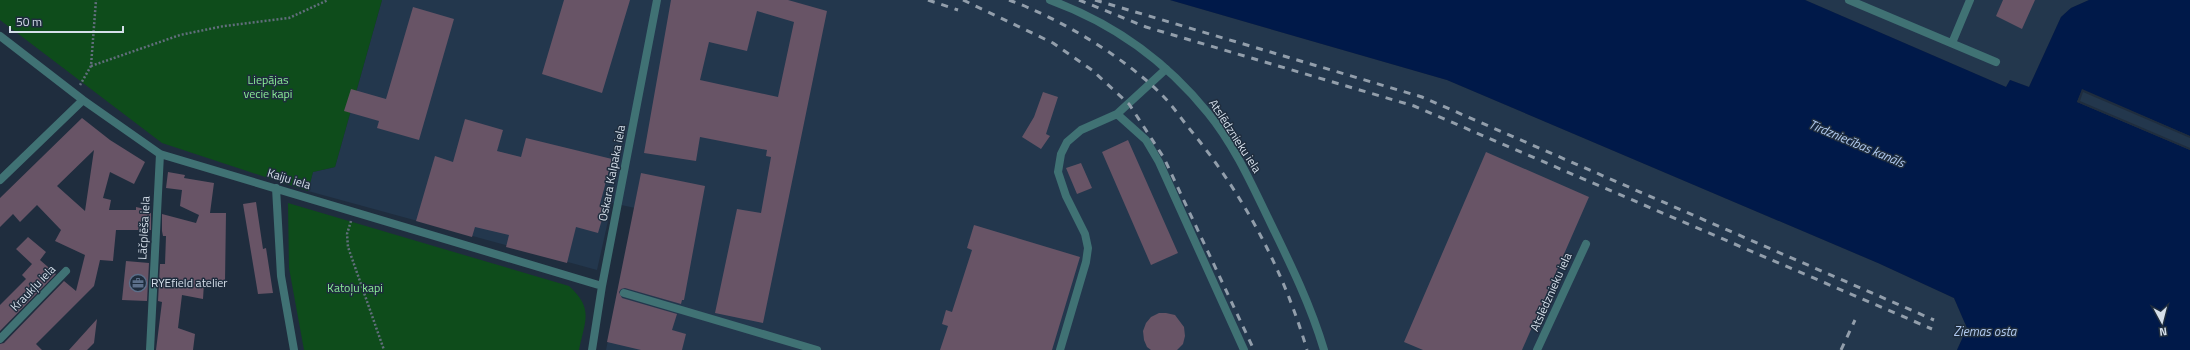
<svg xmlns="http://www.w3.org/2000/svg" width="2190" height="350" font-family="'Titillium Web',sans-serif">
<rect width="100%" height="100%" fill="#1f2d3e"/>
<path fill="#23374d" d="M382,0h788l277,80 431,183 76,35 13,30 -10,22h-1351l29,-142 -23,-5 -15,67 -289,-79 5,-19 22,-5z
M1805,0h284l-18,8 -10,9 -32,70 -19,-7 -4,7z
M2082,89l108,47v14l-113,-48z"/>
<path fill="#0e4c1b" d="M0,0h382l-47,167 -22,5 -5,19 -146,-48 -162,-123z
M288,203l281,83c25,23 16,34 10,64h-275l-15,-82z"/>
<path fill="#001949" d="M1170,0h635l201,87 4,-7 19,7 32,-70 10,-9 18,-8h101v136l-108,-46 -5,12 113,48v200h-233l10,-22 -13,-30 -76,-35 -431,-183z"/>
<path fill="#1f2d3e" d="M2082,89l108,47v2l-107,-46 -3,9 110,47v2l-113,-48z"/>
<path fill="#685466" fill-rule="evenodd" d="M564,0h66l-28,93 -60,-19z
M671,0h117l39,11 -64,312 -48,-10 22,-104 24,4 10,-56 -5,-1 1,-6 -67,-13 -4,24 -52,-8zM757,11l37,11 -16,75 -78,-17 9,-38 38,9z
M2003,0h32l-13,29 -26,-13z
M413,7l41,12 -35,121 -42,-12 2,-7 -35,-10 7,-22 35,10z
M1043,92l15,5 -12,37 4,2 -9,13 -19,-12 12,-20z
M82,118l28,22 35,22 -11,22 -24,-12 -7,26 8,2 -2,10h27v-3l13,3v3h2v17h-35l-3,31 -13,-1 -6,26 -58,58 6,6h-42v-6l4,-1 60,-62 12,10 9,-36 -30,-14 6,-11 -24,-25 -17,17 -7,-8 -13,13v-29zM94,150l-9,61 -28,-25z
M465,119l38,11 -6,21 24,6 5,-19 86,21 -12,45 6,2 -8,27 -22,-6 -9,36 -61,-16 3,-12 -34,-8 -3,10 -56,-16 19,-65 18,6z
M1128,140l50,113 -27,12 -49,-113z
M1486,152l103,45 -67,153h-99l-19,-8z
M1081,163l11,25 -15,6 -11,-26z
M168,172l17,3 -1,3 30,5 -4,30h16l-1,69 -21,1 -1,16 -21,-4 -4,33 17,6 -2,16h-37l6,-48 -4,-1 2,-37h5l1,-28h-3l-1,-5v-17l34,9 3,-8 -19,-9 2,-16 -16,-2z
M641,173l64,13 -21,114h-2l-1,4 -56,-16 -4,1 -2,3 3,6 55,16 -5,16 14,4 -4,16h-41l-34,-8z
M256,202l7,47 3,-1 7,45 -15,1 -15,-90z
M974,225l106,32 -28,93h-112l8,-24 -6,-2 4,-14 6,2 20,-62 -5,-2z
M28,237l18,15 -6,8 16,14 -56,57v-26l26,-26 -4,-4 10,-11 -16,-15z
M126,261l23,2 -2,38 -25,-1z
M1159,313h7l9,2 9,12 1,9 -2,8 -6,6h-26l-4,-3 -3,-7 -1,-9 3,-8 5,-6z
M97,319l-3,24 -7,7h-18z"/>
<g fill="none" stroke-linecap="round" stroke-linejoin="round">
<path stroke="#616e7c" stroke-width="2.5" stroke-dasharray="2 2" stroke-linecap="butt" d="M91,66l89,-31 44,-9 65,-8 39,-18
M80,85l11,-19 5,-66
M351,221l-4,13 1,13 36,103"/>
<path stroke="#407274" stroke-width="8" d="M1849,0l147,62
M1952,43l18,-43
M1117,114l29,26 13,22 85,188
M624,293l193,57
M1060,350l26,-88 2,-14 -3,-14 -19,-38 -8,-24 3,-18 6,-12 14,-12 36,-16 49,-45"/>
<path stroke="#407274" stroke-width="8" d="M1050,0c63,23 116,61 158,113 27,33 45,74 63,111 20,41 40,82 53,126
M0,36l83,64 77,54 442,132
M0,180l83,-80
M276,188l5,88 13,74
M0,339l66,-68
M150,350l10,-196
M592,350l10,-64 55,-286
M1537,350l49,-106"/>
<path stroke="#929eab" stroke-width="3" stroke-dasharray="7 7" stroke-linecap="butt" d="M928,0l30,10
M963,0l90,43 39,27 37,34 35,54 90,192
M1009,0c50,18 117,58 154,96 9,9 17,21 25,31 54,65 95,141 119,223
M1079,0l67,27 268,79 518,223
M1095,0l327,97 512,223
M1841,350l14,-30"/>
</g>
<defs>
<g id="office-ring" transform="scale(0.9)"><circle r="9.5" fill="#1f2d3e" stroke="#5c6f8a" stroke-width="1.5"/><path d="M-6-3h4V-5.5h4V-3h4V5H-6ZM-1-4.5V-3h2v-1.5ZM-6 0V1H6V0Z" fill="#5c6f8a"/></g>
</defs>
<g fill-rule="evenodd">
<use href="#office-ring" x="138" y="283"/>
</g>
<g text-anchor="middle" stroke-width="3" stroke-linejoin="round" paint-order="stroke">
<g font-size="12" fill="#89eb94" stroke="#1f2d3e">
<text x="268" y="84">Liepājas<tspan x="268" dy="14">vecie kapi</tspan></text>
<text x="355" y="292">Katoļu kapi</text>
</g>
<g font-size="12" fill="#d5dfea" stroke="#1f2d3e">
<text transform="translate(1235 136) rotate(57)" y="4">Atslēdznieku iela</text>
<text transform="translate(612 173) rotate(-79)" y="4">Oskara Kalpaka iela</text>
<text transform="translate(289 179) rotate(17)" y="4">Kaiju iela</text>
<text transform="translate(144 228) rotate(-87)" y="4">Lāčplēša iela</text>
<text transform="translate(33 288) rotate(-46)" y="4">Kraukļu iela</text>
<text transform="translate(1551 292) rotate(-66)" y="4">Atslēdznieku iela</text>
</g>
<g font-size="12" fill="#d5dfea" stroke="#1f2d3e" text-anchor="start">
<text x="151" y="287">RYEfield atelier</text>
</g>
<g font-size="13" font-style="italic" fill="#afc8ee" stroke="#1f2d3e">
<text transform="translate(1857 143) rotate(23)" y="5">Tirdzniecības kanāls</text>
<text x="1985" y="336">Ziemas osta</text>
</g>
</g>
<g transform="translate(2162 322) rotate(173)" stroke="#1f2d3e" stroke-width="3" paint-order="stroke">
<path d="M0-3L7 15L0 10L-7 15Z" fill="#d5dfea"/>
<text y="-6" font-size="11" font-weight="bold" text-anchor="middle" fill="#d5dfea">N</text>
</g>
<path d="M10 26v6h113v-6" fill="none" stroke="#d5dfea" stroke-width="2"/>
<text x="16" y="26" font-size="12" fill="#d5dfea" stroke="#1f2d3e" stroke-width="3" paint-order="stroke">50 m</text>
</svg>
